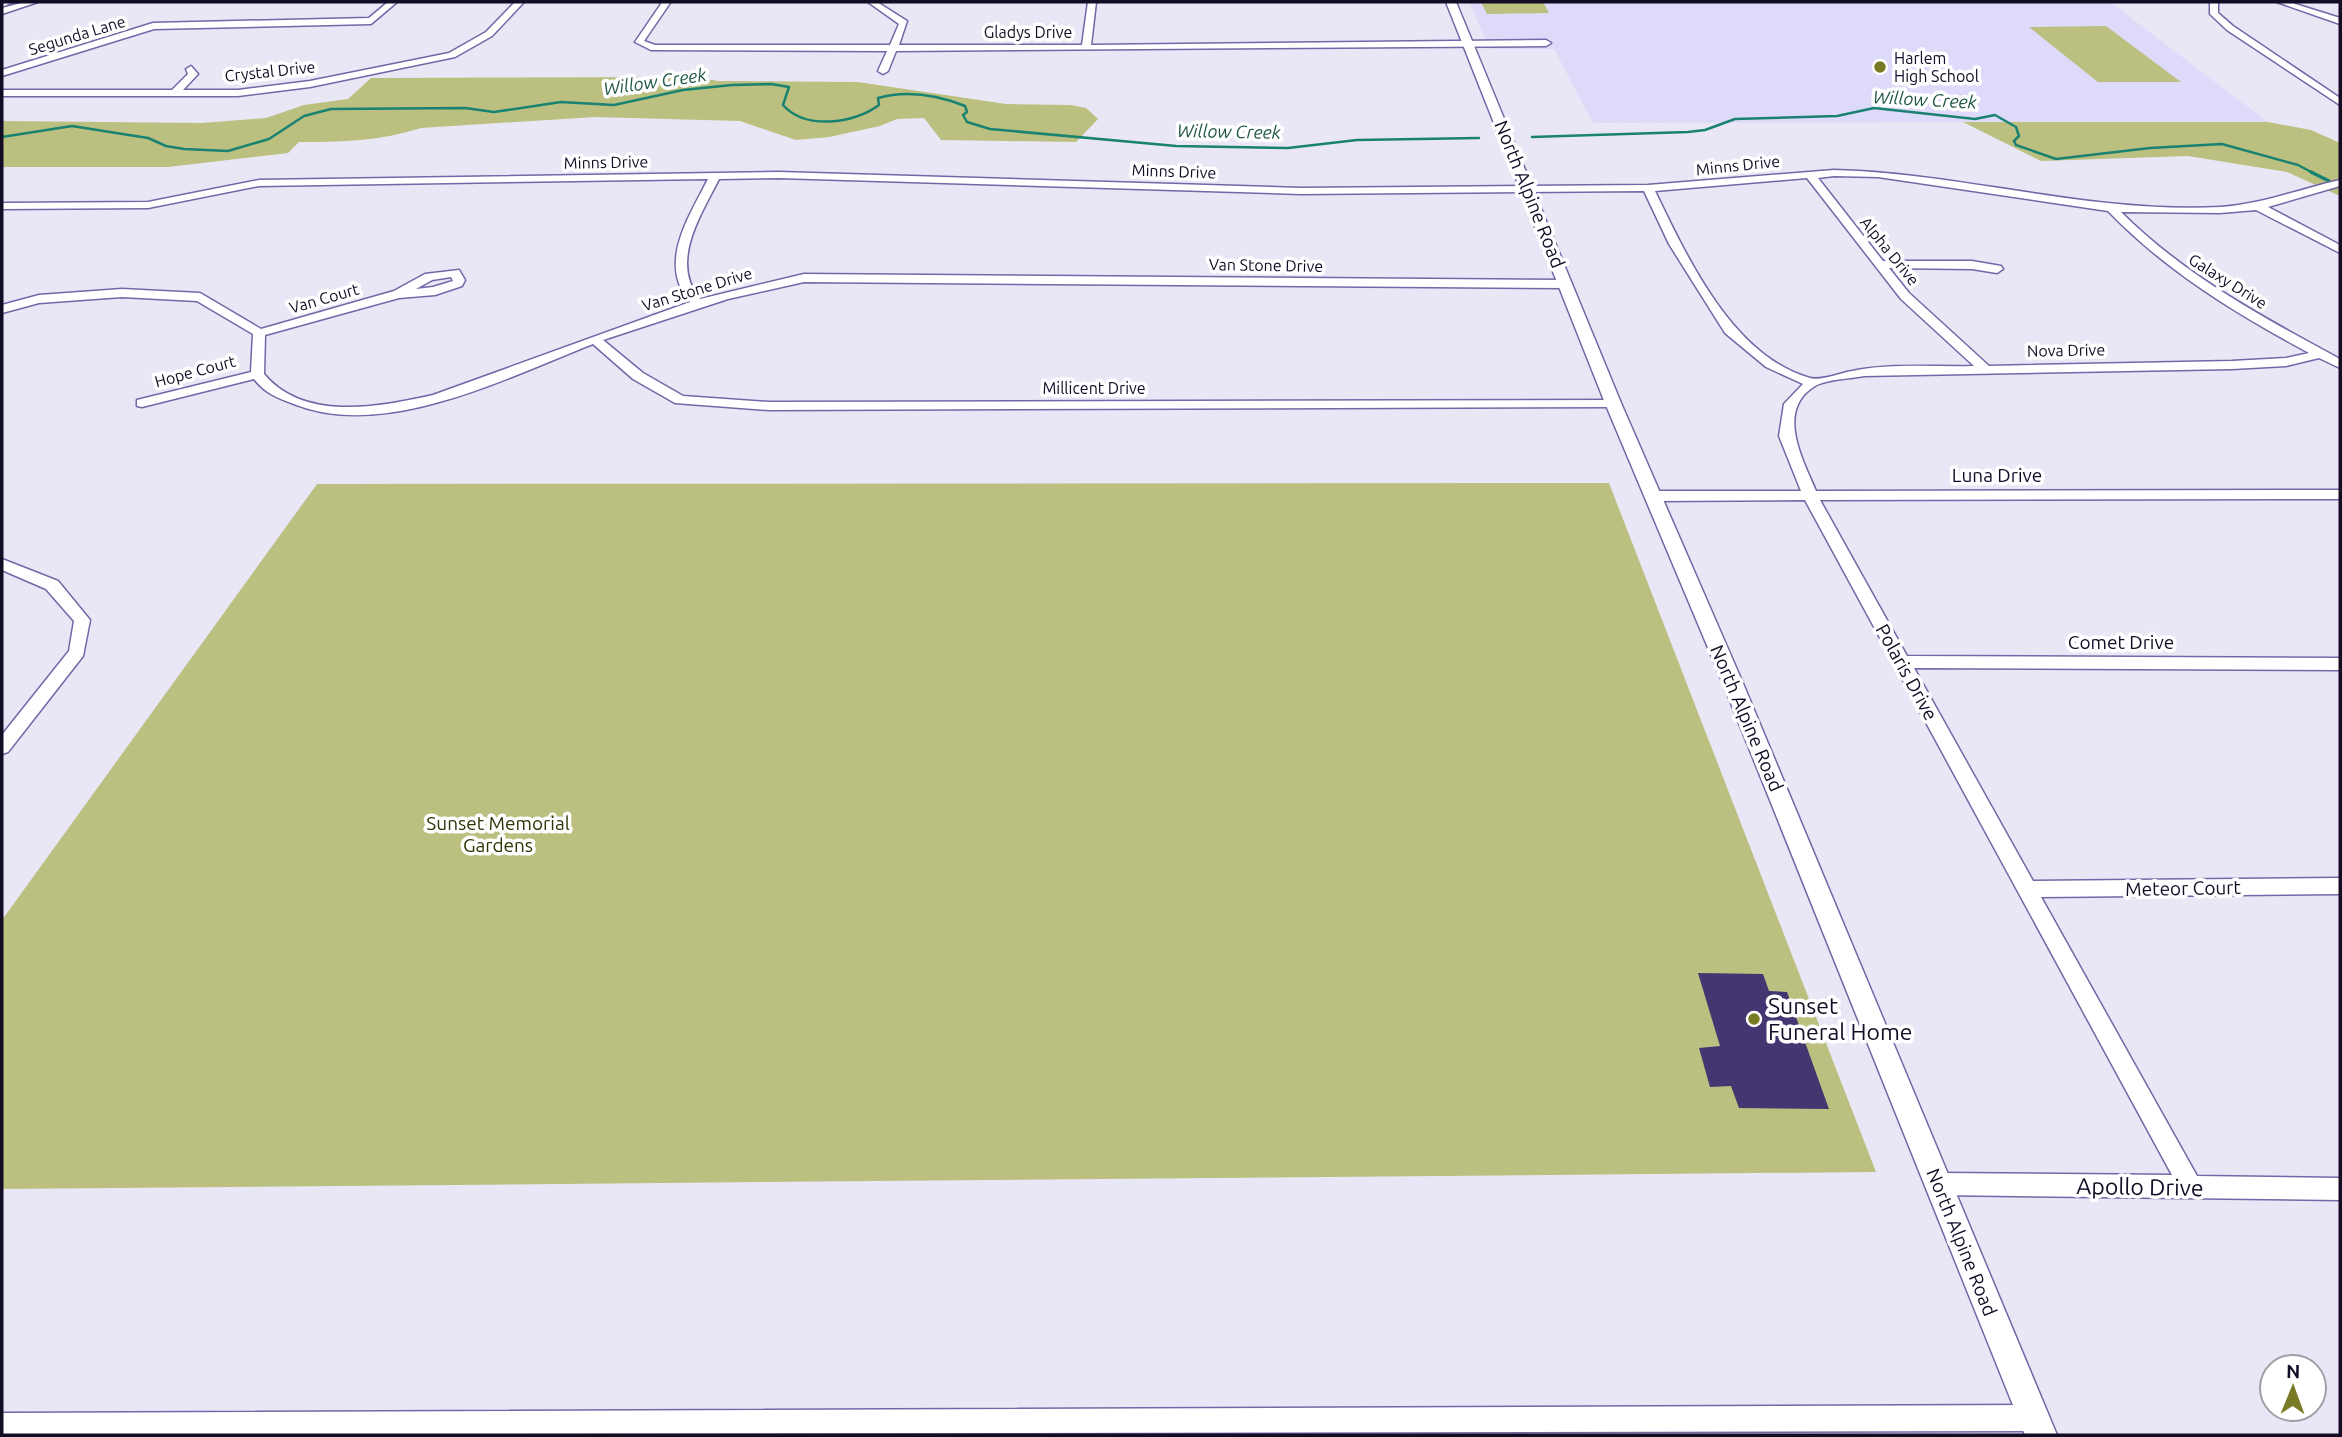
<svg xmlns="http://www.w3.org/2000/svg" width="2342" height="1437" font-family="Ubuntu,sans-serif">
<rect width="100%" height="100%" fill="#e9e7f6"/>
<path fill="#dedafa" d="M1469,2h641l158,120 -675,1 -39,-74h-64z"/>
<path fill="#bbbf7f" d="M1481,2h62l6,11 -62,1z
M2106,26l75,56h-83l-69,-55z
M693,77l25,4 140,1 148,22 65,1 15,3 12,11 -22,23 -135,-2 -17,-22 -27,1 -17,7 -51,11 -33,3 -56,-19 -145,-4 -174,11c-40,13 -80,14 -122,14l-11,11 -120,14h-166v-46l200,2 64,-5 38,-13 44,-6 23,-21z
M1963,122h305l43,8 29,13v53l-53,-24 -99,-16 -147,5z
M1609,483l267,689 -1874,17v-269l315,-436z"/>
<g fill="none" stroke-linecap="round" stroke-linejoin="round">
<path stroke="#1a8271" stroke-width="2.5" d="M2,137l70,-11 76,12 18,8 18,3 44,2 41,-12 35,-23 27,-7 134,-1 29,4 67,-10 53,3 69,-15 49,-5 39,-1 18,3 -6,18c22,25 71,19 96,0l-1,-7c29,-8 59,-3 87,8l2,6 -4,3 4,7 23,7 186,17 112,2 69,-8 122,-2
M1532,137l156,-5 17,-2 30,-11 102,-3 37,-8 101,11 20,-4 21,12 3,9 -5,5 2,4 40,14 94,-11 72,-4 76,21 17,9"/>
<path stroke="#1a8271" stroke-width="3.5" d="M2311,172l18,9"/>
</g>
<path fill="#433671" d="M1698,973l65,1 6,17 18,1 42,117 -90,-1 -8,-22 -21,1 -11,-39 21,-2z"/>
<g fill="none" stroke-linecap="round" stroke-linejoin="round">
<g stroke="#7367a7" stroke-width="3">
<path id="minor" d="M25,2h13l-36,12v-6z
M388,2h9l-26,22 -217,5 -152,47v-6l151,-47 216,-5z
M515,2h9l-32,34 -37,21 -145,30 -72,9h-236v-6h170l16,-16 -2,-5 5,-3 7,8 -15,16h55l72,-9 139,-28 37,-21z
M660,2l10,1 -26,38 11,4h235l9,-21 -31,-22h9l30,19 -8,24h183l6,-43h8l-5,43 455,-5 5,3 -5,3 -650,5 -8,20 -5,3 -5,-3 9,-20 -236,-1 -16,-8 26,-38z
M2210,2h8v11l15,13 107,72v7l-113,-75 -17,-16z
M2277,2h12l51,16v6z
M1834,170c130,3 256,44 387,37 41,-3 79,-18 119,-27v6l-72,21 72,38v8l-84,-43 -36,3 -99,-1c63,63 141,105 219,147v9l-21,-10 -33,8 -54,3 -368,7c-14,3 -37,3 -49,10 -40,24 -12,74 1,105l524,-1v9l-520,1 87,156 433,2v12l-426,-2 119,213 307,-3v16l-299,3 156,279 143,2v22l-401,-5 -8,-3 -4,-8 4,-8 8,-3 233,2 -367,-675 -152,1 -7,-5 7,-5h148l-22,-55 5,-32 19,-20 -37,-17 -41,-34 -56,-89 -25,-53 -343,3 -522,-16 -60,1c-18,36 -50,84 -19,120l104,-25 762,6 6,4 -6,4 -762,-6 -76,17 -125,41 40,33 40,23 86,6 849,-2v6l-5,1 -844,3 -94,-7 -42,-24 -40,-35c-85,33 -208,97 -299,60 -17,-6 -29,-11 -40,-25l-112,28 -5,-1v-6l114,-28 2,-38 -56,-33 -75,-4 -83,6 -37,10v-8l37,-10 83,-6 78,4 61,36 133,-38 31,-17 34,-4 6,10 -3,6 -27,9 -36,3 -134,37 -1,39c40,48 115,33 169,21l257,-93c-33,-38 -1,-85 18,-123l-449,7 -111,22 -146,1v-6l146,-1 111,-22 520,-8 522,16 347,-3zM1834,176l44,1 230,34c58,60 127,102 201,142l-23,5 -54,3 -243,5 -80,-73 -20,-25 83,1 25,4 6,-4 -2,-3 -29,-5h-89l-65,-83zM1807,178l94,121 73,67c-40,1 -83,-3 -122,5 -12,2 -31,10 -42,7 -78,-22 -123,-121 -155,-187zM451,277l2,4 -20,6 -17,2 16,-9z
M2,559l56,22 32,39 -7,36 -75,96 -6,2v-19l67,-84 5,-30 -28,-32 -44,-19z
M2034,1405l9,4 4,9 -4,9 -9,4 -2032,4v-22z"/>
</g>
<g stroke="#7367a7" stroke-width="3">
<path id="major" d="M2,2h11l-11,5z
M1446,2h10l165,401 121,278 315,754h-32l-303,-754 -117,-278z"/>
</g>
<use href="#minor" fill="#fff" fill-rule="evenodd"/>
<use href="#major" fill="#fff" fill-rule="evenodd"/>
</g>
<g fill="#787b24" stroke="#fff" stroke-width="2.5">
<circle cx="1880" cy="67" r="7"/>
<circle cx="1754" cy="1019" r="7"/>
</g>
<g text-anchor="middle" stroke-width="7" stroke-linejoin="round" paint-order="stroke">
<g font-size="16" fill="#120c25" stroke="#fff">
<text x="1028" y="38">Gladys Drive</text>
<text transform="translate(77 35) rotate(-17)" y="6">Segunda Lane</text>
<text transform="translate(270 71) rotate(-6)" y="6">Crystal Drive</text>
<text transform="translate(606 162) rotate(-1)" y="6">Minns Drive</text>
<text transform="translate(1738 165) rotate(-6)" y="6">Minns Drive</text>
<text transform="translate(1174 171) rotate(2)" y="6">Minns Drive</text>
<text transform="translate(1890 251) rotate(51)" y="6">Alpha Drive</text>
<text transform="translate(1266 265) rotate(1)" y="6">Van Stone Drive</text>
<text transform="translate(2228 281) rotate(32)" y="6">Galaxy Drive</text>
<text transform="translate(697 289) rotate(-17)" y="6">Van Stone Drive</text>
<text transform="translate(324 298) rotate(-16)" y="6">Van Court</text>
<text transform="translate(2066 350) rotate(-1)" y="6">Nova Drive</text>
<text transform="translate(195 371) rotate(-15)" y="6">Hope Court</text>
<text x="1094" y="394">Millicent Drive</text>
</g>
<g font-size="16" fill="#120c25" stroke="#fff" text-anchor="start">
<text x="1894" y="64">Harlem<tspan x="1894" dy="18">High School</tspan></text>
</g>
<g font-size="18" font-style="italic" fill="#1f5647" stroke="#fff">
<text transform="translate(655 82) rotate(-8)" y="6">Willow Creek</text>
<text transform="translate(1925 100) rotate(3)" y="6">Willow Creek</text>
<text transform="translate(1229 132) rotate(1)" y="6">Willow Creek</text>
</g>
<g font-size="19" fill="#120c25" stroke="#fff">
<text transform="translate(1530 194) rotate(68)" y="7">North Alpine Road</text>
<text x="1997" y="482">Luna Drive</text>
<text x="2121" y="649">Comet Drive</text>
<text transform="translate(1907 672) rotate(61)" y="7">Polaris Drive</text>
<text transform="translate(1747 718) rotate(67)" y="7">North Alpine Road</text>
<text transform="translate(2183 888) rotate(-1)" y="7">Meteor Court</text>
<text transform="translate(1962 1242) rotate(68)" y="7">North Alpine Road</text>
</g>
<g font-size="19" fill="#313304" stroke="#fff">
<text x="498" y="830">Sunset Memorial<tspan x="498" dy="22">Gardens</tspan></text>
</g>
<g font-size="23" fill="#120c25" stroke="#fff" text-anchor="start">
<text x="1768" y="1014">Sunset<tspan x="1768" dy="26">Funeral Home</tspan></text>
</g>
<g font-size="23" fill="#120c25" stroke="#fff">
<text transform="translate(2140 1187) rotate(1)" y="8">Apollo Drive</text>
</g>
</g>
<rect width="2342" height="1437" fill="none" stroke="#120c25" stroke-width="7"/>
<g transform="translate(2293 1388) rotate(1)"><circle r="33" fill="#ffffff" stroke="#a09ea8" stroke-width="2"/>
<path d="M0-5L12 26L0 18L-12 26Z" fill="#787b24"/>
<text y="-10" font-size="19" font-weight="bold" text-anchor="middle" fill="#120c25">N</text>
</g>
</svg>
